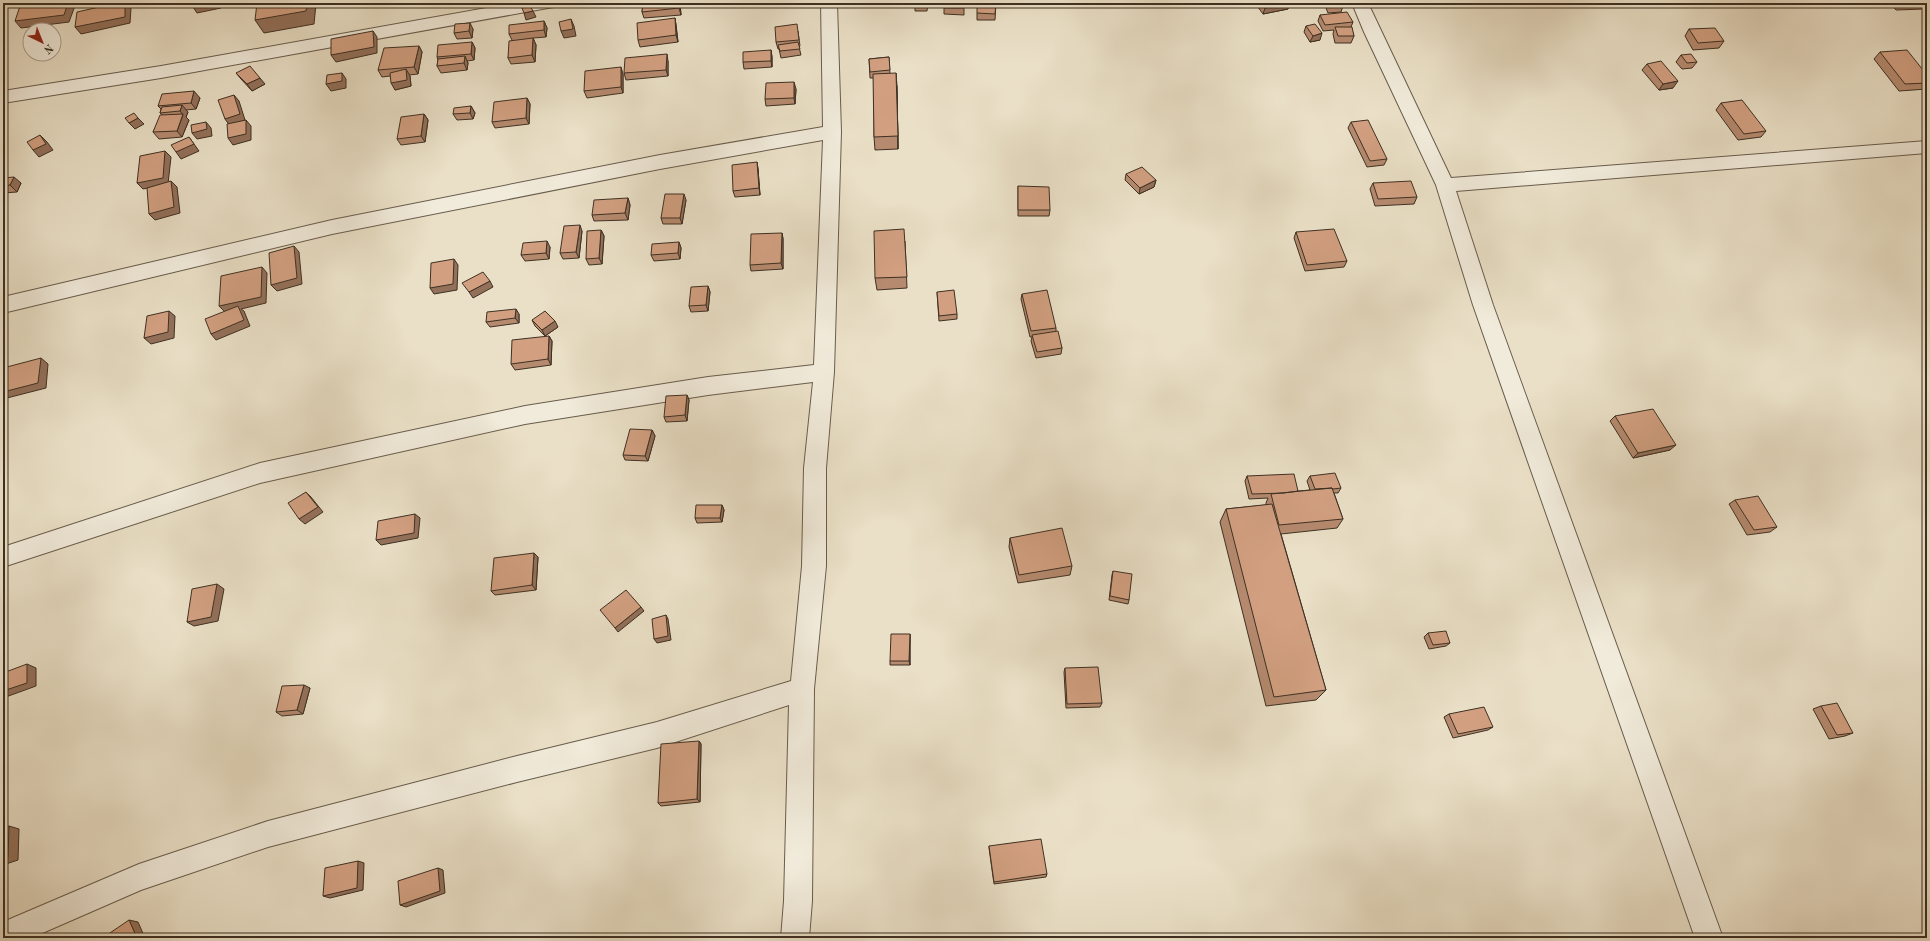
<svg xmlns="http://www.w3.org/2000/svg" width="1930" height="941" font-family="'Old Standard TT',serif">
<rect width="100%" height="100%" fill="#eae0c7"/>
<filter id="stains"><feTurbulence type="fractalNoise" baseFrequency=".005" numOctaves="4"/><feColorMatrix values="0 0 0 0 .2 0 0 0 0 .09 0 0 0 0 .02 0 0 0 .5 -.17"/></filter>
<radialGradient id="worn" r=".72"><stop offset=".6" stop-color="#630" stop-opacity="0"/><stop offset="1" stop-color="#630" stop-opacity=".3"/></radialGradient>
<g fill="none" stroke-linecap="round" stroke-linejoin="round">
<g stroke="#695c4c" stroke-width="2">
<path id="minor" d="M514,3h42l-2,4 -6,1 -387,70 -158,25v-12l158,-25z
M821,3h16l4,129 -7,240 -8,96v98l-12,123 -2,212 -3,37h-28l3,-37 5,-196 -132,43 -140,34 -249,65 -127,43 -110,48h-28v-16l136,-58 129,-43 249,-65 140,-34 134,-41 11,-115 2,-98 9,-86 -105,13 -183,29 -265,59 -257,84v-20l257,-84 265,-57 183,-29 106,-12 9,-225 -163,29 -328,65 -329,79v-16l329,-77 328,-65 163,-28z
M1352,3h16l83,175 476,-37v12l-471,38 37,114 230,633h-28l-222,-633 -37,-120 -72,-153z"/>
</g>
<use href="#minor" fill="#f1ebdb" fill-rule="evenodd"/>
</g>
<path fill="#b58a6f" stroke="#3e3023" d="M643,3h37l1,12 -37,3 -2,-6z
M770,3h28l-1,3h-26z
M915,3h13l-1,8h-12z
M944,3h20v12l-20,-1z
M996,3l-1,17h-18v-7z
M1255,3h35l-2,6 -25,5z
M1324,3h18l1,3 -2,6 -13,1z
M1890,3h37v3l-3,3 -28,1z
M1320,15l33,7 -2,5 3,9 -3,7h-16l-2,-9 1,-4 -11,1 -5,-10z
M675,18l1,7 2,17 -38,5 -2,-7z
M544,21l3,7 -1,9 -13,1 3,7 -1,17 -24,2 -3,-6 4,-18 -3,-6z
M1306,26l14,14 -10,2 -6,-10z
M473,29l-1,9 -15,1 -3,-6z
M1689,29l35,12 -5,7 -26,2 -8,-14z
M798,31l2,15 -1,1 2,8 -20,3 -2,-9h-1l-2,-7z
M472,42l3,6 -1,12 -7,1 1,2 -1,7 -26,3 -4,-7 1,-6 -1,-3z
M419,46l3,6 -4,22 -9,1 1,1 1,10 -16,4 -5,-14 -8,1 -4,-7z
M771,50l1,7v10l-28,2 -1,-7z
M1880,52l47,23v14l-28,2 -25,-32z
M1681,55l16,7 -5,6 -10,1 -6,-7z
M889,57l1,17 7,12 1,63 -23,1 -1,-13v-59h-4l-1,-19z
M668,61v15l-42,4 -2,-7z
M1647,64l26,24 -14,2 -17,-20z
M236,73l29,11 -13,7 -11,-12z
M623,74v19l-36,5 -3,-7z
M796,89l-1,15 -29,2 -1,-7z
M200,98l-4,11 -10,1 2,2 -2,5 3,3 -7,17 -23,2 -6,-7 9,-17 -2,-2 1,-4 -3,-3z
M527,98l3,6 -1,20 -34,4 -3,-6z
M1721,103l45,28 -5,6 -23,3 -22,-30z
M471,106l4,7 -2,6 -16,1 -4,-6z
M424,114l4,6 -3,22 -24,3 -4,-6z
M1351,122l36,37 -3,6 -17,2 -19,-39z
M757,162l1,7 2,26 -25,2 -2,-6z
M1126,174l30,6 -2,7 -15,7 -14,-14z
M3,178l18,5 -4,9 -14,1z
M1373,183l44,14 -3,7 -39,2 -5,-17z
M1018,186l32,24 -1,6h-31z
M628,198l2,7 -2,15 -34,1 -2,-6z
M686,200l-4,24h-19l-2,-6z
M601,230l3,6 -2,28 -13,1 -3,-6z
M582,231l-3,27 -16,1 -3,-6z
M1296,232l51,29 -3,6 -39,4 -11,-33z
M782,233l1,6v30l-32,2 -1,-6z
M905,241l2,47 -30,2 -2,-12z
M679,242l2,6 -1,11 -26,2 -3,-6z
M550,247l-1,12 -24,2 -4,-6z
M708,286l2,6 -2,19 -17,1 -2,-6z
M937,292l20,22v5l-18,2z
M1022,294l34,34v4l6,16 -1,6 -25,4 -5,-17 1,-4h-2l-9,-38z
M519,314v9l-29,4 -4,-5z
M532,320l26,7 -13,9 -10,-10z
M549,336l3,5 -1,24 -36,5 -4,-6z
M687,395l2,5 -2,21 -21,1 -2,-5z
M1615,416l55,34 -37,8 -23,-37z
M652,430l3,6 -7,25 -23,-1 -2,-5z
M1247,476l51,15 12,-1 -3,-9 3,-5 31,12 -3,5h-4l9,26 -6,9 -56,6 45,156 -10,10 -50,6 -46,-184 6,-13 40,-4v-2l2,-5 -19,1 -4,-18z
M1735,500l42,27 -7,5 -23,3 -18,-31z
M722,505l2,5 -2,12 -25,1 -2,-5z
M1010,538l62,28 -2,9 -52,8 -9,-36z
M534,553l4,4 -2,33 -41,5 -4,-4z
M1113,571l16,29 -1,4 -19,-4 3,-25z
M1428,633l22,10 -4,3 -17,3 -5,-12z
M910,634v31h-20v-4z
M1065,668l37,35 -2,4 -34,1 -2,-36z
M310,688l-7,26 -21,2 -6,-4z
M1821,706l32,27 -8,3 -16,3 -16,-30z
M1449,714l44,13 -5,3 -35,8 -9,-21z
M699,741l2,3 -1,58 -39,4 -3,-3z
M989,846l58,28 -1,3 -52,7 -5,-36z"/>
<path fill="#93705a" stroke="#3e3023" d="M68,3h8l-7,19 -48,6 -6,-7z
M125,3h2l4,5 -1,15 -49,11 -6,-7z
M183,3h39l-1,5 -24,5 -6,-9 -7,1z
M307,3h8l1,1 -2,20 -50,9 -9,-13z
M679,3h1l1,12 -2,-7z
M1290,3l-2,6 -25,5 2,-6z
M533,11l3,6 -10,3 -2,-7z
M675,18l1,7 2,17 -2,-7z
M571,19l3,7 2,10 -12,2 -3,-7z
M544,21l3,7 -1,9 -2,-7z
M470,23l3,6 -1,9 -3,-7z
M373,31l4,6v16l-41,9 -5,-7z
M1322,33l-2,7 -10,2 3,-6z
M533,38l3,7 -1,17 -3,-7z
M472,42l3,6 -1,12 -3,-6z
M419,46l3,6 -4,22 -4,-7z
M771,50l1,7v10l-1,-6z
M667,54l1,7v15l-2,-6z
M465,56l3,7 -1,7 -3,-7z
M621,67l2,7v19l-2,-6z
M406,69l4,7 1,10 -16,4 -4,-7z
M342,73l4,6v9l-15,3 -5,-7z
M896,73l1,13 1,63v-13z
M260,78l5,6 -13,7 -5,-7z
M1678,81l-5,7 -14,2 4,-6z
M794,82l2,7 -1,15 -1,-6z
M194,91l6,7 -4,11 -5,-6z
M234,95l5,6 6,19 -15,6 -5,-7z
M527,98l3,6 -1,20 -3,-6z
M182,105l6,7 -2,5 3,3 -7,17 -5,-6 6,-16 -3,-4z
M471,106l4,7 -2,6 -3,-6z
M424,114l4,6 -3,22 -4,-6z
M138,118l6,6 -9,5 -6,-6z
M246,120l5,6v14l-18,5 -5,-7z
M206,122l5,6 1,8 -15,3 -5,-6z
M40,135l7,7 6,8 -14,7 -6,-7z
M189,137l10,14 -18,8 -5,-7z
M165,151l6,6 -3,27 -25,5 -6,-6z
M757,162l1,7 2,26 -1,-7z
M14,177l7,6 -4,9 -7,-7z
M1156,180l-2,7 -15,7 1,-6z
M171,181l6,6 3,26 -25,7 -6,-6z
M684,194l2,6 -4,24 -2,-6z
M628,198l2,7 -2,15 -3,-7z
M580,225l2,6 -3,27 -3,-6z
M601,230l3,6 -2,28 -3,-6z
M782,233l1,6v30l-2,-6z
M547,241l3,6 -1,12 -3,-6z
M679,242l2,6 -1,11 -2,-6z
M294,246l5,6 3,32 -25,7 -6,-6z
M454,259l4,6 -1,25 -23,4 -4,-6z
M262,267l5,6 -1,30 -25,6 3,2 6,15 -34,14 -5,-6 14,-22 -6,-6z
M490,281l3,6 -20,11 -4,-6z
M708,286l2,6 -2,19 -2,-6z
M516,309l3,5v9l-4,-5z
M169,311l6,5 -1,22 -23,6 -7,-6z
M555,321l3,6 -13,9 -3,-6z
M549,336l3,5 -1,24 -3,-6z
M41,358l7,6 -2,24 -43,11v-7z
M687,395l2,5 -2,21 -2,-6z
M652,430l3,6 -7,25 -3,-5z
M1676,445l-6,5 -37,8 5,-5z
M306,492l5,5 12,15 -18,12 -6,-5z
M722,505l2,5 -2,12 -2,-4z
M415,514l5,4 -2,20 -37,7 -5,-5z
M534,553l4,4 -2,33 -4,-5z
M217,584l7,5 -6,32 -24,5 -7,-4z
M641,607l3,4 -26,21 -3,-4z
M666,615l2,4 3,21 -14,3 -3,-4z
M910,634v31l-1,-4z
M27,664l9,4v18l-33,12v-7z
M304,685l6,3 -7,26 -6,-4z
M699,741l2,3 -1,58 -3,-3z
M9,826l10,3 -1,31 -15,5v-6z
M358,861l6,2 -1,27 -33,8 -7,-2z
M438,868l5,2 2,23 -39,14 -6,-2z
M129,920l9,2 7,16h-8z"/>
<path fill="#d2a081" stroke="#3e3023" d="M21,3h47l-4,12 -49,6z
M117,3h8v14l-50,10 2,-15z
M257,3h50l-1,8 -51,9z
M643,3h36v5l-37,4z
M915,3h12v2h-12z
M944,3h20v5h-20z
M977,3h19l-1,11 -18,-1z
M1262,3h26l-23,5z
M1329,3h13l1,3h-13z
M530,6l3,5 -9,2 -2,-5z
M1347,12l6,10 -28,3 -5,-10z
M675,18l1,17 -38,5 -1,-17z
M571,19l2,10 -12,2 -2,-9z
M544,21v9l-35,4v-9z
M470,23l-1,8 -15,2 1,-9z
M797,24l2,16 -23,2 -1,-15z
M1315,24l7,9 -9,3 -7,-10z
M1335,27h17l2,9h-16z
M1715,28l9,13 -26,2 -9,-14z
M373,31l1,16 -43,8v-16z
M533,38l-1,17 -24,3 1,-17z
M472,42l-1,12 -34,3 1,-12z
M798,42l2,7 -20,2 -2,-6z
M419,46l-5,21 -36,3 6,-22z
M771,50v11l-28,1v-10z
M1907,50l20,25v8l-22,1 -25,-32z
M667,54l-1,16 -42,3 1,-15z
M1691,54l6,8 -10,1 -6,-8z
M465,56l-1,7 -27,3 1,-7z
M889,57l1,13 -20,2 -1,-13z
M1661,61l17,20 -15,3 -16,-20z
M250,66l10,12 -13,6 -11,-11z
M621,67v20l-37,4 1,-20z
M406,69l1,11 -16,3 -1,-10z
M342,73v8l-16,3 1,-9z
M896,73l2,63 -24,1 -1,-63z
M794,82v16l-29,1 1,-16z
M194,91l-3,12 -33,3 4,-12z
M234,95l6,19 -15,5 -7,-19z
M527,98l-1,20 -34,4 2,-20z
M1742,100l24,31 -22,3 -23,-31z
M182,105l-2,6 -20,2 2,-6z
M471,106l-1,7 -17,1 1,-6z
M134,113l4,5 -9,5 -4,-5z
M183,114l-6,17 -24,1 7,-17z
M424,114l-3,22 -24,3 4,-22z
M246,120v14l-18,4 -1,-14z
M1368,120l19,39 -17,2 -19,-39z
M206,122l1,7 -15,4 -1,-8z
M40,135l6,9 -13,6 -6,-8z
M189,137l5,7 -18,8 -5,-7z
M165,151l-2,27 -26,5 3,-27z
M757,162l2,26 -26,3 -1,-26z
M1142,167l14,13 -16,8 -14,-14z
M14,177l-4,8 -7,1v-8z
M171,181l3,26 -25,7 -2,-26z
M1411,181l6,16 -39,2 -5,-16z
M1018,186l31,1 1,23h-32z
M665,194h19l-4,24h-19z
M628,198l-3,15 -33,2 2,-15z
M580,225l-4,27 -16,1 4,-27z
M904,229l3,48 -32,1 -1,-47z
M1334,229l13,32 -40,4 -11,-33z
M601,230l-2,28 -13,1 1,-28z
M782,233l-1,30 -31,2 1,-31z
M547,241l-1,12 -25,2 2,-12z
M679,242l-1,11 -27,2 1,-11z
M294,246l3,32 -26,7 -2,-32z
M454,259l-1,25 -23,4 1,-25z
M262,267l-1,30 -42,9 2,-30z
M483,272l7,9 -21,11 -7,-9z
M708,286l-2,19 -17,1 2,-19z
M954,290l3,24 -18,2 -2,-24z
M1047,290l9,38 -25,3 -9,-37z
M238,306l6,14 -33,14 -6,-15z
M516,309l-1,9 -29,4 1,-10z
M169,311l-1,21 -24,6 3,-22z
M545,311l10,10 -13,9 -10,-10z
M1058,331l4,17 -25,4 -5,-17z
M549,336l-1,23 -37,5 1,-24z
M41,358l-3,25 -35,9v-24z
M687,395l-2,20 -21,2 2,-21z
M1653,409l23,36 -38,8 -23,-37z
M630,429l22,1 -7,26 -22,-1z
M1335,473l6,15 -8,1 -1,-1 -17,1 -5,-13z
M1294,474l4,17 -14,2 -32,1 -5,-18z
M1332,488l11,31 -64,6 -8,-31z
M306,492l12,15 -19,12 -11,-16z
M1758,496l19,31 -23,3 -19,-30z
M1272,504l54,186 -52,7 -48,-188z
M696,505h26l-2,13h-25z
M415,514l-1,19 -38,7 2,-19z
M1062,528l10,38 -53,9 -9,-37z
M534,553l-2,32 -41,6 3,-33z
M1113,571l19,3 -3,26 -19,-4z
M217,584l-6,33 -24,5 5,-33z
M626,590l15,17 -26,21 -15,-18z
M666,615l2,21 -14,3 -2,-20z
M1446,631l4,12 -17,2 -5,-12z
M891,634h19l-1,27h-19z
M27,664v19l-24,8v-18z
M1098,667l4,36 -35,1 -2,-36z
M304,685l-7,25 -21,2 6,-26z
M1837,703l16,30 -16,2 -16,-29z
M1484,707l9,20 -35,7 -9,-20z
M699,741l-2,58 -39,4 3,-59z
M9,826l-1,31 -5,2v-31z
M1041,839l6,35 -53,8 -5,-36z
M358,861l-1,27 -34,8 2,-28z
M438,868l2,23 -40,14 -2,-24z
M129,920l8,18h-33v-1z"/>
<rect width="1930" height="941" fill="none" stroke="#eae0c7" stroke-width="16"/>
<rect x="4" y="4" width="1922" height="933" fill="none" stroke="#3e3023" stroke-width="2"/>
<rect x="8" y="8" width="1914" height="925" fill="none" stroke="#3e3023"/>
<g transform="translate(42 42) rotate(137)"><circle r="19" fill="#f1ebdb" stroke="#a9a091"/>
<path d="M0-3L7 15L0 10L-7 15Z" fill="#8f2418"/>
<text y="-6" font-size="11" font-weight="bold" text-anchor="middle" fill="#3e3023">N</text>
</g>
<rect width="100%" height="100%" filter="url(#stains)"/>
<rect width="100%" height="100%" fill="url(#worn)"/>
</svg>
